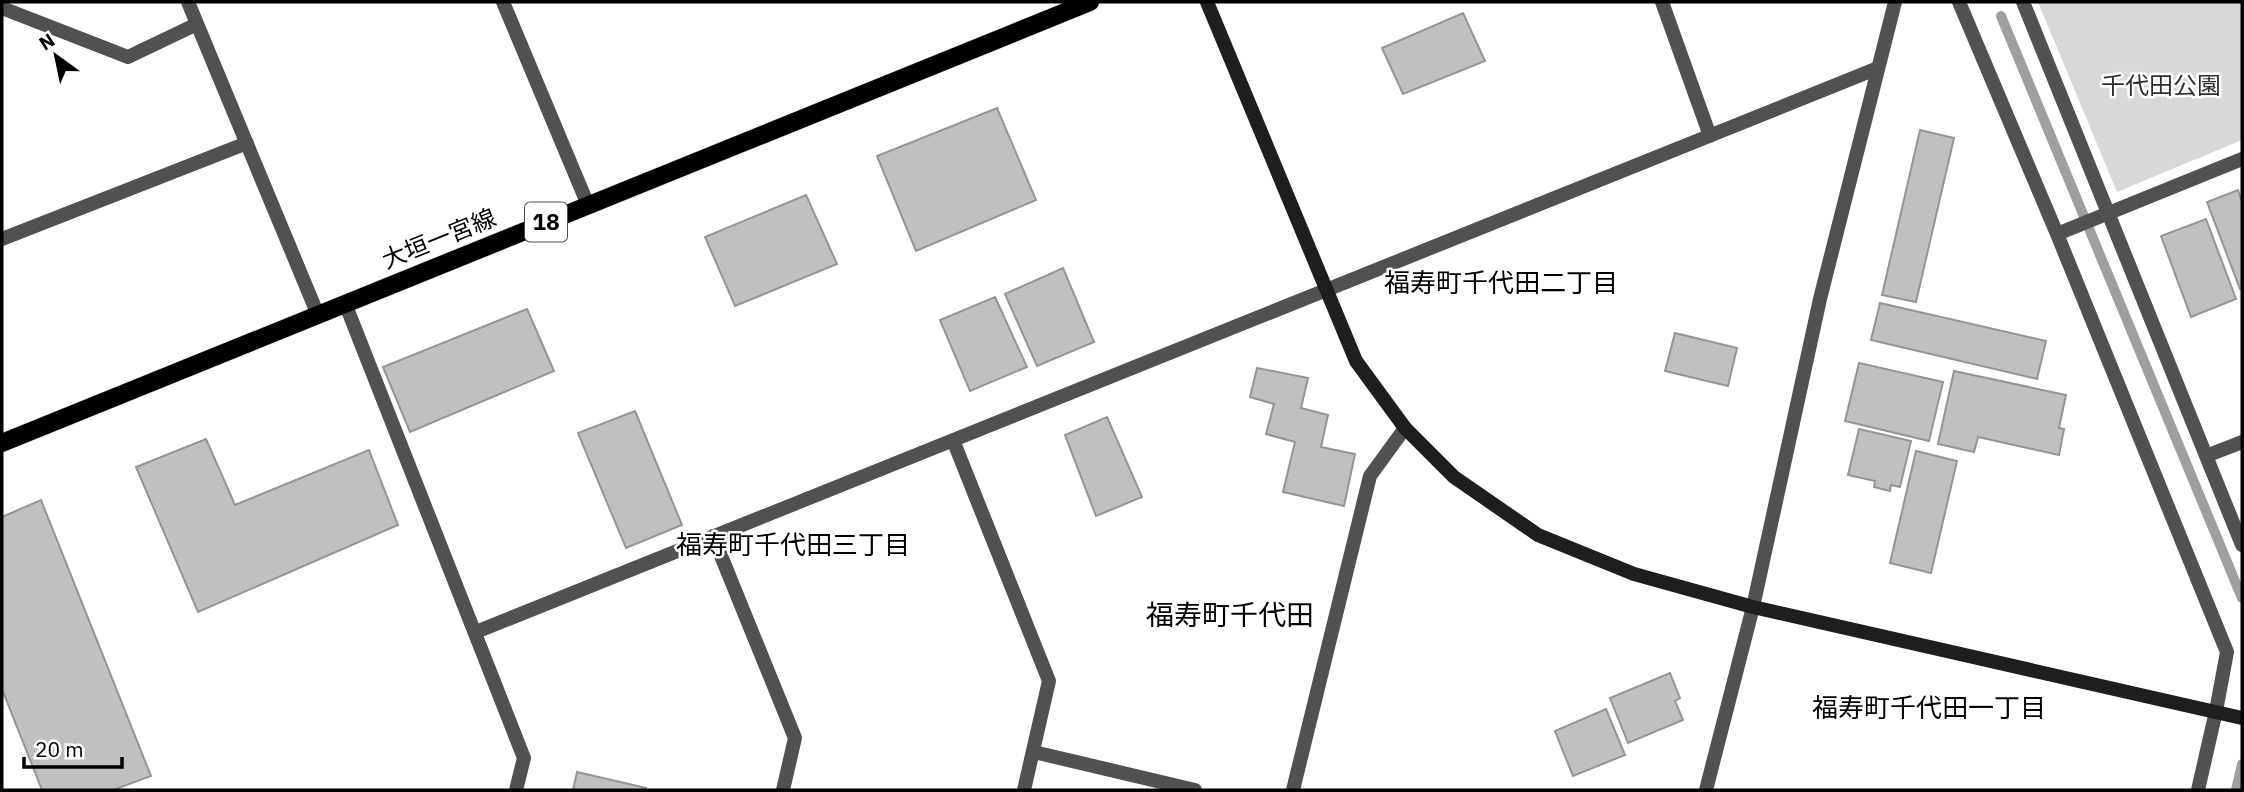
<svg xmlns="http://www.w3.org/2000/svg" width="2244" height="792" font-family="'IBM Plex Sans','Noto Sans JP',sans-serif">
<rect width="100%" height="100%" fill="#fff"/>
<path fill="#d8d8d8" d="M2038,2h204v138l-125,52z"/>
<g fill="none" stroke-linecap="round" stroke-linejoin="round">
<path stroke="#9f9f9f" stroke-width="10" d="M2001,16l241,582
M2236,790l6,-26"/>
</g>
<path fill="#c0c0c0" stroke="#959595" stroke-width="2" d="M1463,13l22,48 -82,33 -21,-46z
M997,108l39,92 -120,51 -39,-95z
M1920,130l34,8 -38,164 -34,-7z
M2238,190l4,12v86l-2,1 -33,-87z
M806,195l31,69 -102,42 -30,-69z
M2206,219l30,80 -45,18 -30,-81z
M1063,268l31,74 -57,24 -32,-72z
M995,297l32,70 -57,24 -30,-71z
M1880,303l166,38 -9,38 -166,-39z
M527,309l27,62 -144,61 -27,-65z
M1675,333l62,15 -9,38 -63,-15z
M1859,363l84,19 -14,59 -84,-20z
M1257,368l51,10 -7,30 27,7 -7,32 34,7 -11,52 -61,-14 12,-50 -29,-8 8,-30 -24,-7z
M1954,371l112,24 -7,33 5,1 -5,26 -81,-18 -4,15 -36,-8z
M635,411l47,114 -56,23 -48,-115z
M1107,417l35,80 -46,19 -31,-81z
M1859,429l52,12 -11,46 -9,-2 -1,6 -16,-4 1,-6 -27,-6z
M206,439l29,66 134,-55 29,75 -200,87 -62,-145z
M1916,451l41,10 -26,112 -41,-10z
M41,500l110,276 -38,14h-71l-40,-101v-172z
M1670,673l10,25 -5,3 8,19 -55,23 -18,-45z
M1606,709l19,46 -52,21 -18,-45z
M577,772l69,16 -1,2h-72z"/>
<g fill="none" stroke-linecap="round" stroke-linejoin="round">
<g stroke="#dbdbdb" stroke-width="19">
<path id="primary" d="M2,443l1088,-441"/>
</g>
<path stroke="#515151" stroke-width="14" d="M188,2l130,313
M503,2l85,203
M1662,2l48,134
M1959,2l98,232 170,418 -11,59 -18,79
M2023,2l219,543
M2,8l126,49 69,-33
M2057,234l185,-75
M2,239l245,-96
M345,303l179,455 -8,32
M953,440l96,241 -25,109
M2206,456l36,-14
M713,536l82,202 -12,52
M476,632l1402,-564
M1034,752l161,38
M1293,790l77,-314 35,-48
M1706,790l47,-183 67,-308 75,-297"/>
<path stroke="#1e1e1e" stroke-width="14" d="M1207,2l149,359 49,67 49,49 84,58 96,39 119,33 489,111"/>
<use href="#primary" stroke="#000" stroke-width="18"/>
</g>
<g text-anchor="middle" stroke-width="5" stroke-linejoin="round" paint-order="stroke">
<rect fill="#fff" stroke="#4c4c4c" stroke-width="2" x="525" y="202.5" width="42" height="39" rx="5"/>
<g font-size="23" font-weight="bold" fill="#000">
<text x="546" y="230">18</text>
</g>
<g font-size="24" fill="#2f2f2f" stroke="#fff">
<text x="2161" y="94">千代田公園</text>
</g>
<g font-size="24" fill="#000" stroke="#fff">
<text transform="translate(439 239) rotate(-22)" y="8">大垣一宮線</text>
</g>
<g font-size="26" fill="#000" stroke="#fff">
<text x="1501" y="292">福寿町千代田二丁目</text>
<text x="793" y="554">福寿町千代田三丁目</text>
<text x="1929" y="717">福寿町千代田一丁目</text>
</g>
<g font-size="28" fill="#000" stroke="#fff">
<text x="1230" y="625">福寿町千代田</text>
</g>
</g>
<rect width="2244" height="792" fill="none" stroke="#000000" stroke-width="7"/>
<g transform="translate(56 56) rotate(327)" stroke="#ffffff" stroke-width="5" paint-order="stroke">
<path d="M0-5L12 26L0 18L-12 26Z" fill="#000000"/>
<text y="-10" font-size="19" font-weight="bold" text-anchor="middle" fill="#000000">N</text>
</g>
<path d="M24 757v10h98v-10" fill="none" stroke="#000000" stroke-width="3.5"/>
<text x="35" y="757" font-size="21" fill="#000000" stroke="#ffffff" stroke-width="5" paint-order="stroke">20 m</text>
</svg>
